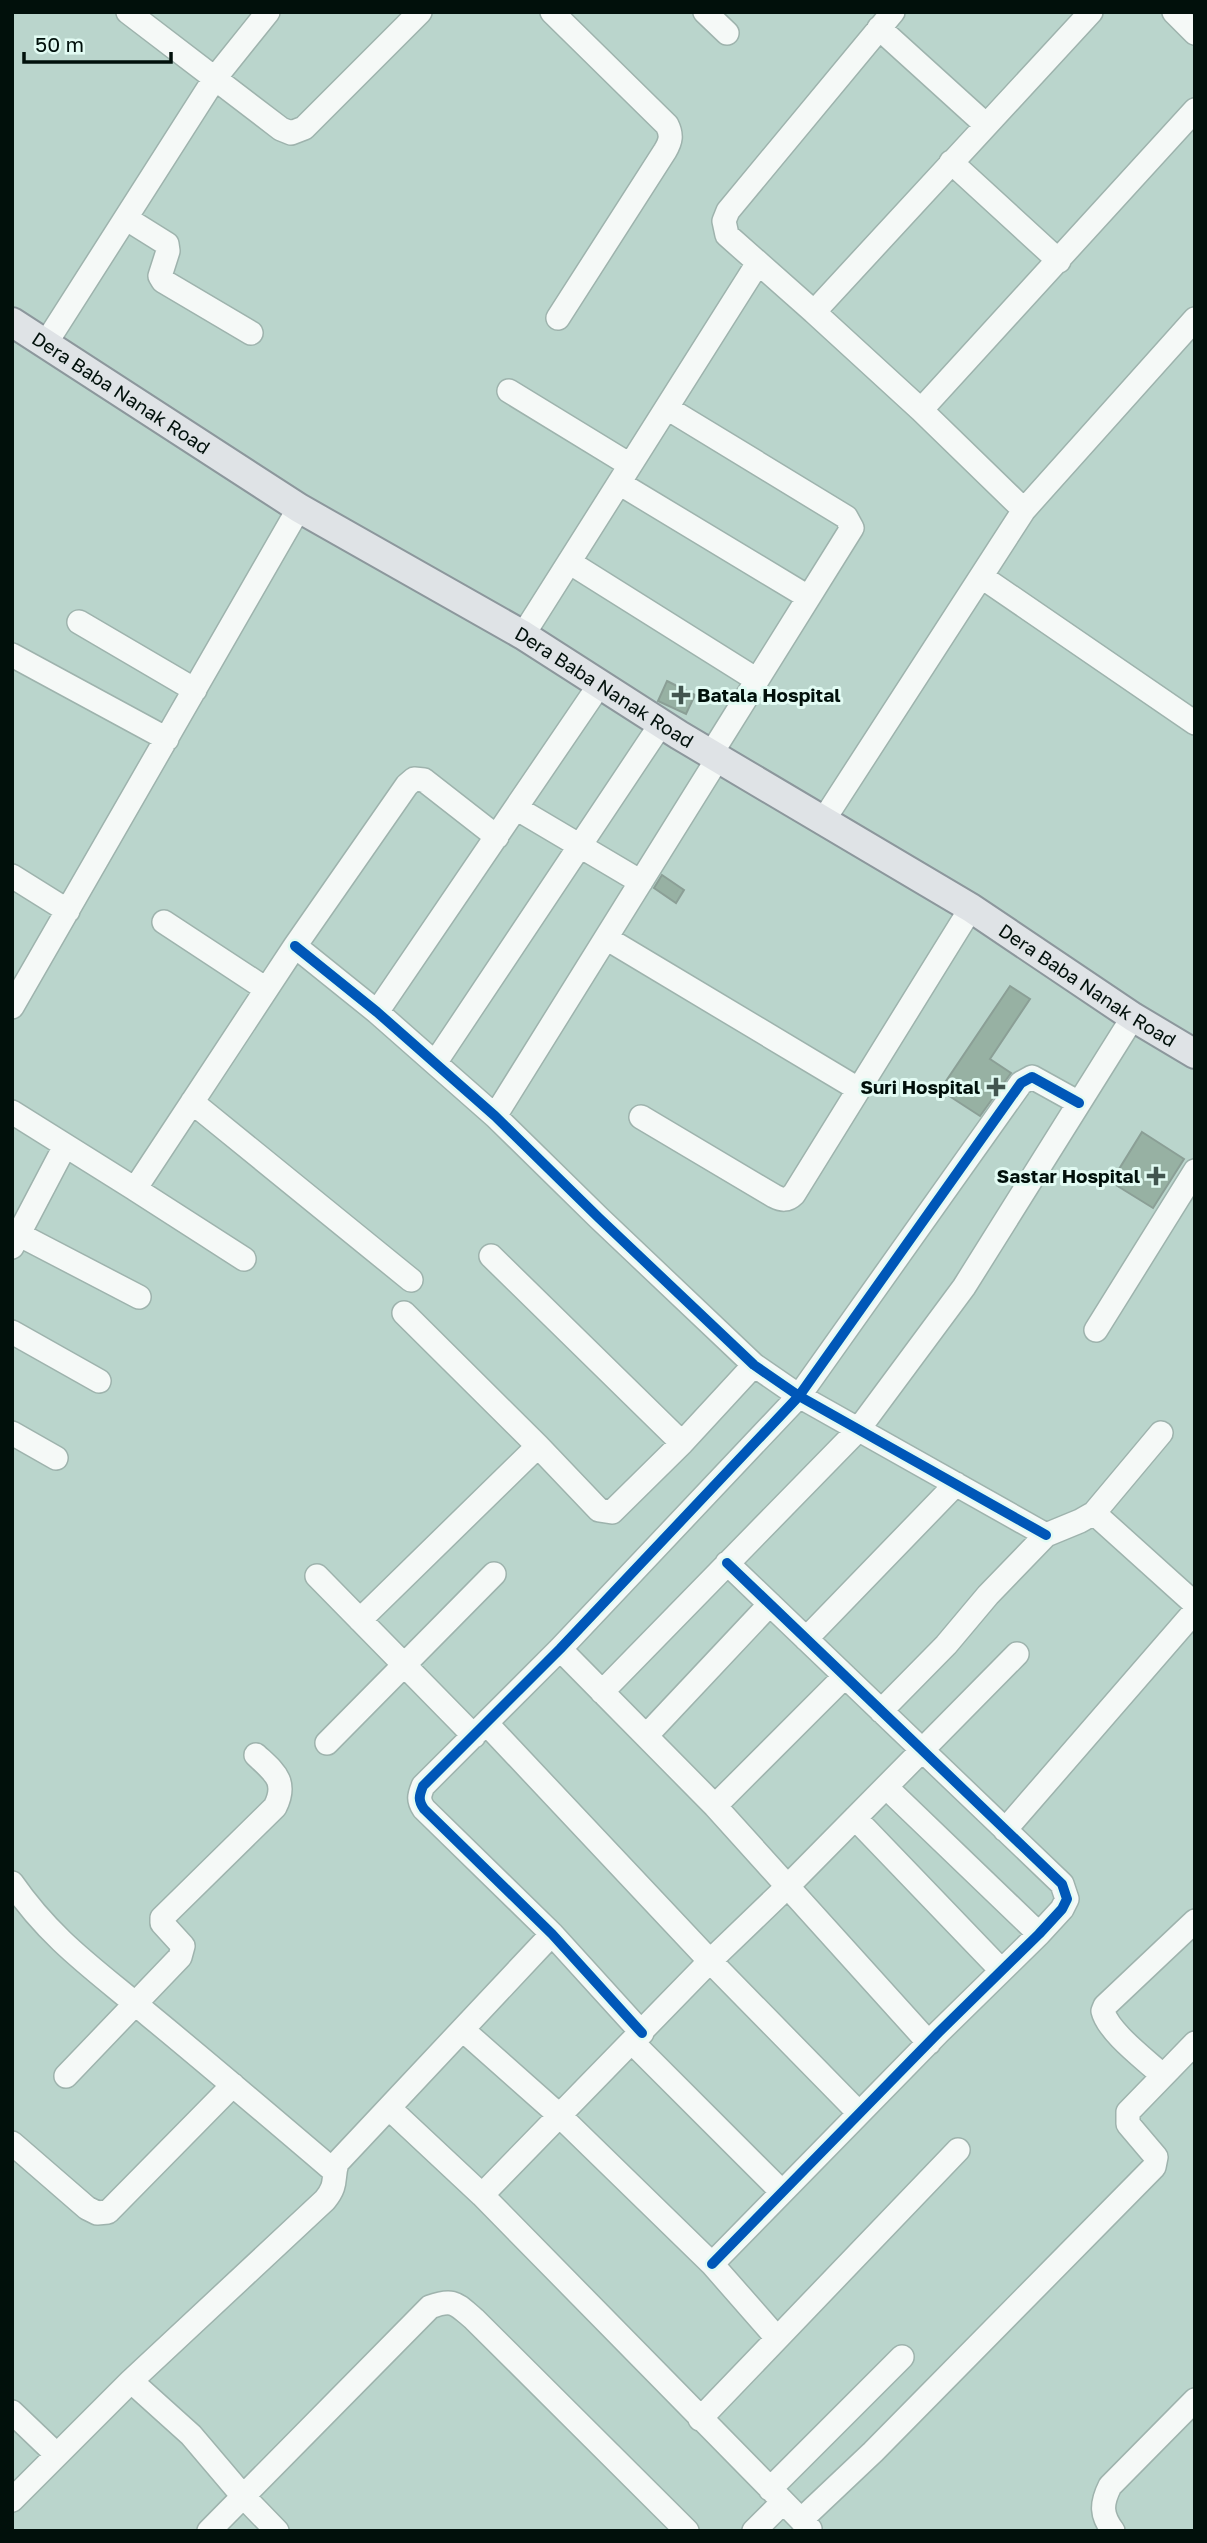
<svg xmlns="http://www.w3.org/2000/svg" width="1207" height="2543" font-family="'Golos Text',sans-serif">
<rect width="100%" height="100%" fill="#bad5cc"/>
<path fill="#97b1a3" stroke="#8b9f96" stroke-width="2" d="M667,681l28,14 -9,19 -28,-13z
M662,875l22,15 -8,13 -22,-15z
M1010,986l20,13 -40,60 21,14 -31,43 -40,-26z
M1142,1132l42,27 -31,49 -42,-26z"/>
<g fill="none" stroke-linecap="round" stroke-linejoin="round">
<g stroke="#9eb3ad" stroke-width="26">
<path id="minor" d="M128,12l153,117 10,4 13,-5 116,-116
M552,12l115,113c5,10 4,16 -2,26l-107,167
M705,12l22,21
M893,12l-165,199 -4,10 3,14 87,77 277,-300
M1174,12l21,21
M879,28l107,97
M951,162l108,99
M127,219l40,25 1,7 -8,25 3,5 88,52
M814,312l107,98
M46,343l169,-265 53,-66
M509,391l121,74
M667,408l179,109 6,11 -141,226
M619,483l189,114
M1024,510l-103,-100 274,-300
M569,562l188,118
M982,577l213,146
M79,622l116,68
M523,635l235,-372
M12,655l155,84
M516,808l125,74
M823,821l201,-311 171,-191
M12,876l56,35
M164,922l102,67
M606,938l252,151
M295,946l82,66 118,104 104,102 155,147 45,31 247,139
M12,1007l287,-499
M377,1012l223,-328
M435,1063l226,-339
M192,1102l219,178
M12,1112l123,77 160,-243 112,-161 7,-6 10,1 73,57
M495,1116l223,-358
M641,1117l133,79c8,4 13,5 20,-2l177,-286
M135,1189l109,70
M18,1234l121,63
M12,1247l53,-101
M491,1256l191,187
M404,1313l134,133
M1096,1330l99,-159
M12,1332l87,49
M12,1433l44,25
M1094,1513l101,91
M317,1576l157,160
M360,1620l178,-174 61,64 13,2 70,-69 72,-78
M806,1639l150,-155
M560,1649l155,157 214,237
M602,1692l256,-262 106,-143 169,-270
M881,1711l65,-66 42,-50 58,-60 34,-14 14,-8 67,-80
M487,1724l223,237 149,152
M646,1736l124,-132
M327,1743l167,-169
M886,1787l153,147
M715,1806l130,-130
M855,1818l146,152
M1005,1830l190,-219
M12,1883c41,59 84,87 138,133 62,51 123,103 184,155
M463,2030l97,86 152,148 65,74
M642,2033l-90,-99 -128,-125c-6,-9 -5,-13 -1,-23l137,-137 239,-253 222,-313 11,-6 47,26
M632,2042l150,150
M1162,2075c-16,-15 -54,-43 -59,-64l2,-5 90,-85
M66,2076l114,-119 3,-11 -21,-23v-5l113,-111c13,-26 -1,-35 -19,-52
M389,2108l93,87 328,334
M12,2143l75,65 10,5 11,-1 125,-127
M482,2195l228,-234 77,-74 230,-233
M712,2264l227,-232 100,-98 23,-25 5,-10 -5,-15 -335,-321
M131,2381l60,54 51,60 35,36
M12,2412l45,43
M700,2419l258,-269
M770,2489l132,-132
M12,2500l119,-119 194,-181c13,-16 7,-21 12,-37l215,-229
M801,2520l72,-68 281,-285 2,-10 -28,-33v-12l67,-69
M209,2531l221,-224c24,-9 26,-3 44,12l213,212
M754,2531l29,-29
M1113,2531c-12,-16 -12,-27 -3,-45l85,-86"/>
</g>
<g stroke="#8c979c" stroke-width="32">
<g id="major">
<path id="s1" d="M12,322l287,186 224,127 156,100 292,173 162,109 62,37"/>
</g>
</g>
<use href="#minor" stroke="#f5f9f7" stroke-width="23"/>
<use href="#major" stroke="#dfe3e6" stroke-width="28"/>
<g stroke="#e2fbf3" stroke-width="15">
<path id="cycleway" d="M295,946l82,66 118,104 104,102 155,147 45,31 247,139
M642,2033l-90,-99 -128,-125c-6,-9 -5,-13 -1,-23l137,-137 239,-253 222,-313 11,-6 47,26
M712,2264l227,-232 100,-98 23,-25 5,-10 -5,-15 -335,-321"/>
</g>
<use href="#cycleway" stroke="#0057b8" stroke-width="10"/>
</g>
<g fill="#42554f" stroke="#e2fbf3" stroke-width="2.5">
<path d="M677.5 684.5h7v7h7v7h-7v7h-7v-7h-7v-7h7z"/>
<path d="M992.5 1076.5h7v7h7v7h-7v7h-7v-7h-7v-7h7z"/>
<path d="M1152.5 1165.5h7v7h7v7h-7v7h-7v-7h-7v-7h7z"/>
</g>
<g text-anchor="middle" stroke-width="6" stroke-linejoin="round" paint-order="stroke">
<g font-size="19" fill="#01100b" stroke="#e2fbf3">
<text dy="7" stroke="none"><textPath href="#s1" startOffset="130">Dera Baba Nanak Road</textPath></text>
<text dy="7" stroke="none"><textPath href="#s1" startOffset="696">Dera Baba Nanak Road</textPath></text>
<text dy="7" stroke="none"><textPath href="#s1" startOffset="1264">Dera Baba Nanak Road</textPath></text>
</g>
<g font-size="19" font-weight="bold" fill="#01100b" stroke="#e2fbf3" text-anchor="end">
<text x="697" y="702" text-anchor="start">Batala Hospital</text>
<text x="980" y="1094">Suri Hospital</text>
<text x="1140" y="1183">Sastar Hospital</text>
</g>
</g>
<rect width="1207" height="2543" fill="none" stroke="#01100b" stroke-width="28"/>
<path d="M24 52v10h147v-10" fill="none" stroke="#01100b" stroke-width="3.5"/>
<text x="35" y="52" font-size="21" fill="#01100b" stroke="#e2fbf3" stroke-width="5" paint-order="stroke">50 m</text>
</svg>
